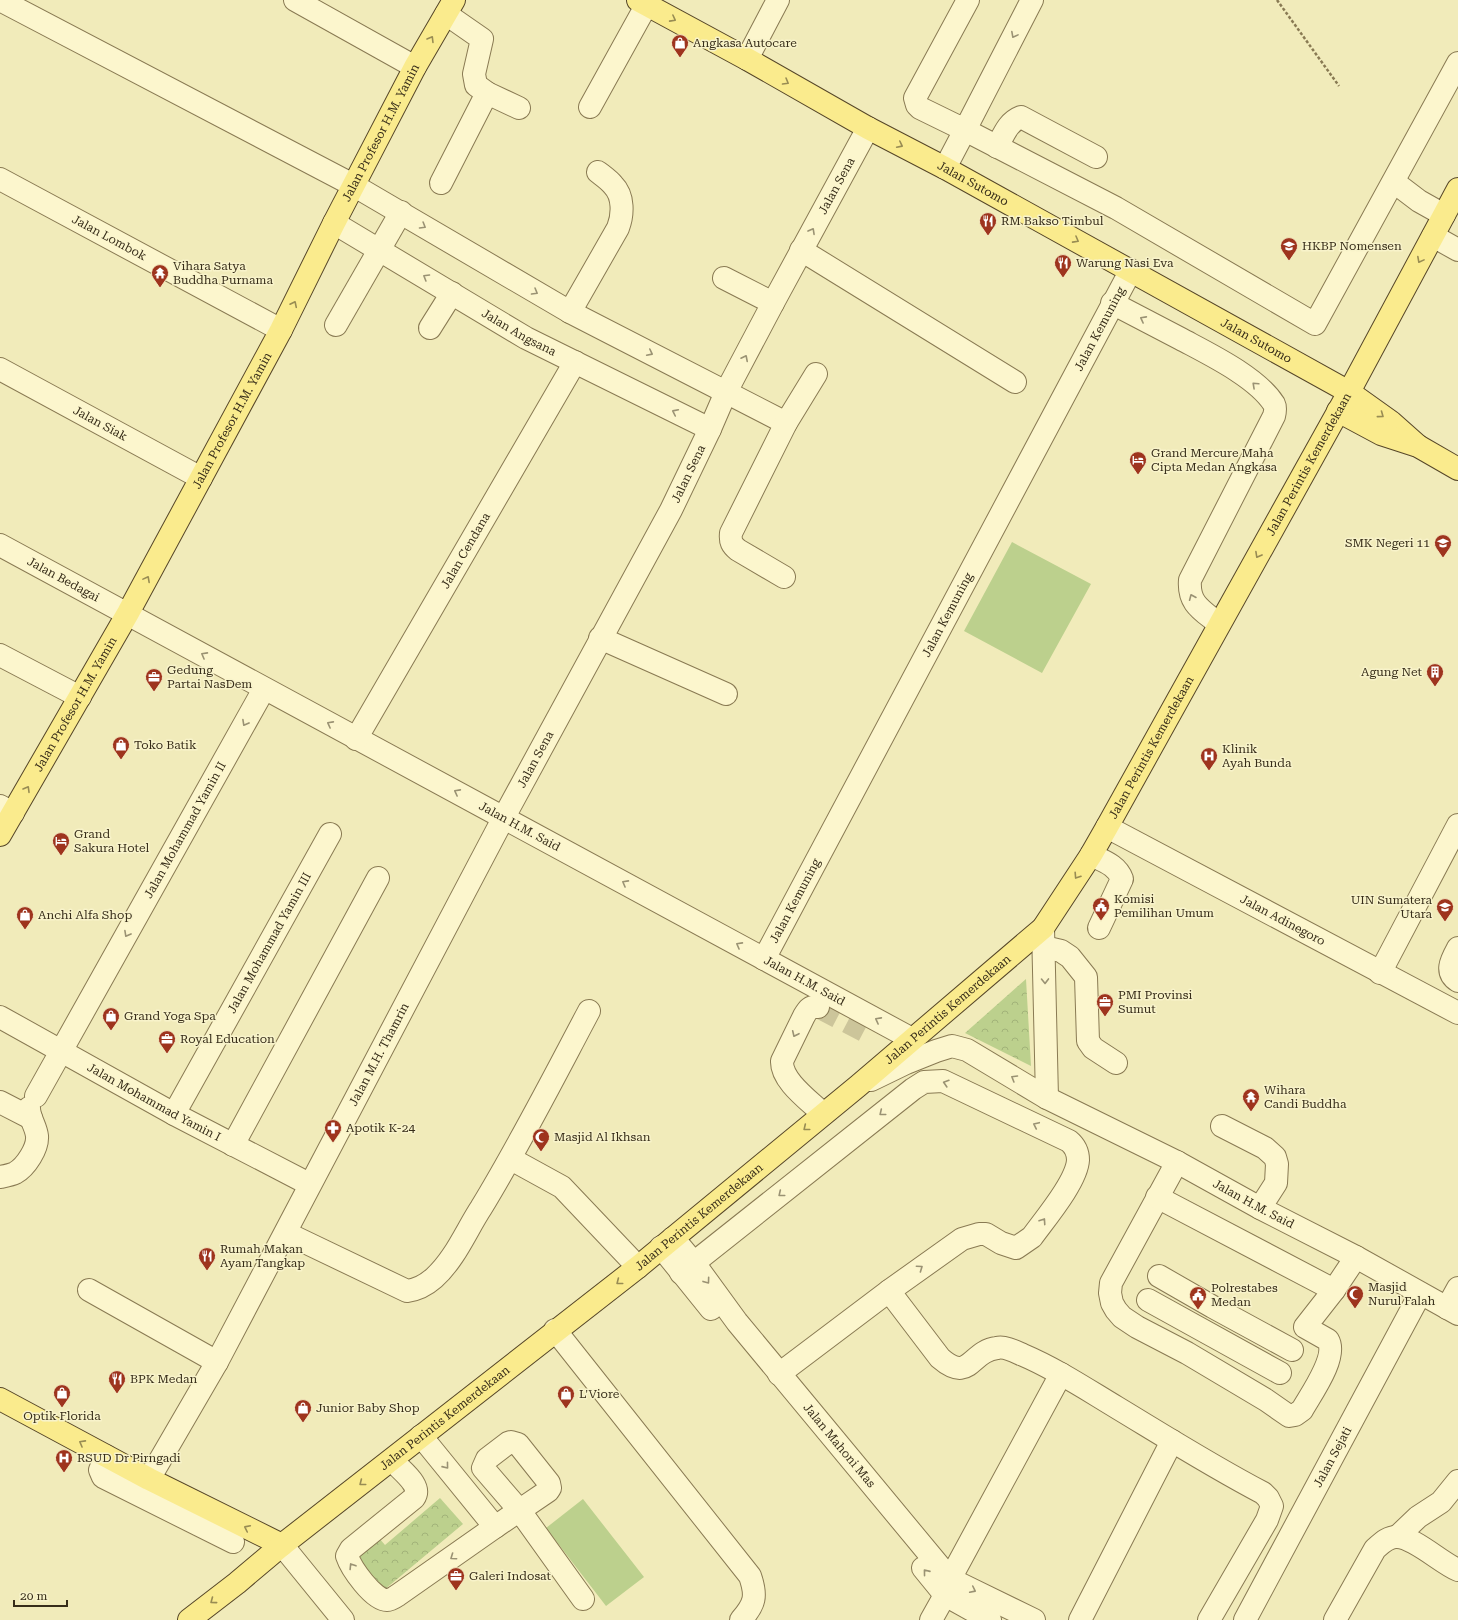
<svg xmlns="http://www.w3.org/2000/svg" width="1458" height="1620" font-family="'Roboto Serif',serif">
<defs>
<pattern id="park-crowns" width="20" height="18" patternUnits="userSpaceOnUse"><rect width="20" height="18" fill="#bcd08d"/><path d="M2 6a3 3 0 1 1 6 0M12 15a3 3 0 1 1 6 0" fill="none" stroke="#a2b379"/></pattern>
</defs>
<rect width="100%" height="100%" fill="#f1ebba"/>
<path fill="url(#park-crowns)" d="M1026,979l5,87 -66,-33z
M440,1498l23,26 -79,66 -27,-32 22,-20 6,7z"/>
<path fill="#bcd08d" d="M1012,542l79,42 -49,89 -78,-42z
M583,1499l61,78 -38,29 -60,-78z"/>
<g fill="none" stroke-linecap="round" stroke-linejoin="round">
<path stroke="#ccc59a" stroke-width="22" stroke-dasharray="22 11" stroke-linecap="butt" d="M818,1007l46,24"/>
<g stroke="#897a53" stroke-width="24">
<g id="minor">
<path d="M0,0l353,185 217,127 216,111"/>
<path d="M295,0l120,67"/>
<path d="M968,0l-53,98 2,7 3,3 45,22 67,-130"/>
<path d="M446,14l36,25 -8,35 2,11 11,8 32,15"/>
<path d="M747,59l31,-59"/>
<path d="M590,107l57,-103"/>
<path d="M997,147c7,-13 11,-25 24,-30l75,40"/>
<path d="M945,168l20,-38 151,78 199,116 143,-261"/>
<path id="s1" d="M0,179l281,151"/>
<path d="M1394,182l25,19 25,14"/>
<path d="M441,183l46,-90"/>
<path id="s2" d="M334,223l192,115 184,91"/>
<path d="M1433,236l25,14"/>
<path d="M801,250l214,132"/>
<path d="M724,278l49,25"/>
<path d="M1112,303c23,12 46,24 69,36 28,15 76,38 93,65 2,4 1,8 0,12l-84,164c-2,24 12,30 29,44"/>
<path d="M570,312l48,-84c5,-13 6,-32 -5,-43 -4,-5 -10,-9 -15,-13"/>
<path d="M336,325l65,-113"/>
<path d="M430,328l22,-35"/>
<path id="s3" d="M0,369l201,109"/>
<path id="s4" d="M0,545l912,494"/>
<path d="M784,577l-46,-27c-6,-5 -8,-8 -7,-17l55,-110 30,-49"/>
<path d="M600,638l126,56"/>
<path d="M0,655l80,42"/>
<path id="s5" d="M356,739l219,-377"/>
<path d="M0,806l13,7"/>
<path id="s6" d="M1107,827l351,186"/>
<path d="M1091,855c12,6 26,10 31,24l-23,49"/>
<path d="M1043,928l4,170"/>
<path d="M1044,947l17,4 9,6 16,20 2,64 5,7 23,15"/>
<path d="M1458,948c-6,11 -14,24 0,33"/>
<path id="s7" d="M764,959l367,-689"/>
<path d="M1380,973l78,-148"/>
<path d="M818,1007c-8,-1 -10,2 -14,9l-22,45c-1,20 28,40 41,53"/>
<path id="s8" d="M0,1017l174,97 135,70"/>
<path id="s9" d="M871,1080l35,-17 30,-12 16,-5 15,4 80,48 130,64 83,46 96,49 102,57"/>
<path id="s10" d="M36,1096l228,-407"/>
<path d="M0,1102l31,16"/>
<path id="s11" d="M174,1114l156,-280"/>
<path d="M1222,1126l43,22 10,9 2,7 -1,19 -16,25"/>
<path d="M233,1145l145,-267"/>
<path d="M511,1159l51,28 76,80"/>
<path d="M1177,1162l-66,121 -1,10 2,10 4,7 6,7 15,10 50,26 79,47 23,16 6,-1 7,-5c9,-16 36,-53 26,-70l-23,-13 29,-37 22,-33"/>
<path d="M0,1177c5,-1 11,-2 15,-4 11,-6 23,-25 22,-37 -1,-10 -8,-18 -8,-28"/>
<path d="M1157,1197l177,93"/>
<path d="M286,1233l121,58c9,-1 19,-6 27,-13 21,-19 32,-47 47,-70 39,-64 73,-131 108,-197"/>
<path id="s12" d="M673,1238l21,25 43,59 213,257 84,41"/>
<path d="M661,1247l50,62"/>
<path d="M681,1273l232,-184 11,-7 19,-1 126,60c6,5 9,11 9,19 -1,21 -33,59 -46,77l-16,11 -15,-5 -15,-9h-7l-17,5 -73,52 -110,83"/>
<path d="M1159,1276l54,31 79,43"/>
<path d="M89,1290l128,72"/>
<path d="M889,1291l51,67c30,26 30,-7 57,-10 8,-2 19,4 26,7 33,14 63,34 93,52 48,29 97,60 147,86l5,5 4,8 -5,14 -58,100"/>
<path d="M1148,1300l132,73"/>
<path d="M1447,1308l11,-20"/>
<path d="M555,1330l195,246c7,20 5,28 -9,44"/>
<path d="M106,1456l-6,14 3,7 130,65"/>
<path d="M392,1460c8,10 31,25 22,38l-63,51 -4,7c4,12 26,44 40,44 4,0 8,-3 11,-5l97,-68 -74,-91"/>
<path id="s13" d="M149,1479l68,-117 287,-545 167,-307 39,-81 16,-37 47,-89 95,-175"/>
<path d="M495,1527l53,-36 2,-3 -1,-5 -31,-39 -7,-2 -3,1 -21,16 -4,9 37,43 63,88"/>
<path d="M1397,1537l21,-20 23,-15 17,-21"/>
<path d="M282,1545l61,75"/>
<path d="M923,1568l22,27 45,25"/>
<path d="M931,1620l14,-25 5,-16 111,-205"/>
<path d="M1080,1620l92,-179"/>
<path id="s14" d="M1245,1620l175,-326"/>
<path d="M1335,1620l40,-71c6,-5 12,-12 21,-12 17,-1 45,26 62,33"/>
</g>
</g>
<g stroke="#564628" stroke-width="24">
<g id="major">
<path id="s15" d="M638,0l109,59 121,69 77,40 404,224 42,30 27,24"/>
<path d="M1338,411l43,23 37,12 40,23"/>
<path id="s16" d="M0,835l128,-222 153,-283 53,-107 81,-156 39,-67"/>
<path d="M0,1399l149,80 133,66"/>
<path id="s17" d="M189,1620l48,-37 45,-38 356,-278 220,-181 185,-158 48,-73 16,-28 242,-435 109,-203"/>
</g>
</g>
<path stroke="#897a53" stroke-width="2.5" stroke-dasharray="3 2" stroke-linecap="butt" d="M1277,0l62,86"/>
<use href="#minor" stroke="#fcf6cd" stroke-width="22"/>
<use href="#major" stroke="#faeb8d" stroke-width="22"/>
</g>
<defs><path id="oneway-chevron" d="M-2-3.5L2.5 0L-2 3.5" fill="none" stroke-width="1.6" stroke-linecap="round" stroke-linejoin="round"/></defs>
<g stroke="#988c53">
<use href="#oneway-chevron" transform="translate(673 19) rotate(28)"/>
<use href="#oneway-chevron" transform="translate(431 39) rotate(-59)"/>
<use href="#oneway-chevron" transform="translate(786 82) rotate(30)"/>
<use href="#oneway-chevron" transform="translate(900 145) rotate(27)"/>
<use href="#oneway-chevron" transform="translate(1076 240) rotate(29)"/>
<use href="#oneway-chevron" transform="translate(1420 260) rotate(118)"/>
<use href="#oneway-chevron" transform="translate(294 304) rotate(-64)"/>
<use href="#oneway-chevron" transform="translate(1381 415) rotate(36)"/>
<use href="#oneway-chevron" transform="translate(1258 555) rotate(119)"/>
<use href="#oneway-chevron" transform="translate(147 579) rotate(-62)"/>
<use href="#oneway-chevron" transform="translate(27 789) rotate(-60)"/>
<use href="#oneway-chevron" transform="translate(1077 876) rotate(123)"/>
<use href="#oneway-chevron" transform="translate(806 1128) rotate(141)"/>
<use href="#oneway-chevron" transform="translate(619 1282) rotate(142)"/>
<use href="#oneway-chevron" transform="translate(82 1443) rotate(-151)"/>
<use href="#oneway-chevron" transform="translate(362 1483) rotate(142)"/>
<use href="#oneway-chevron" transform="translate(247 1528) rotate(-154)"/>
<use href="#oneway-chevron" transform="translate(213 1601) rotate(143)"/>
</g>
<g stroke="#9a9273">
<use href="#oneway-chevron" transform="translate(1014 35) rotate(118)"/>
<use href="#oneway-chevron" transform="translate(423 226) rotate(31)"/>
<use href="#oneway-chevron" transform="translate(812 231) rotate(-61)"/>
<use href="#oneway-chevron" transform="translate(426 277) rotate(-149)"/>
<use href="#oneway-chevron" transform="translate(535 292) rotate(30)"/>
<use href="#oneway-chevron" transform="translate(1143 319) rotate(-152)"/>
<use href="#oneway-chevron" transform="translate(650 353) rotate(27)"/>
<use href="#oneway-chevron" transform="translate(745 358) rotate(-63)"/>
<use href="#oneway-chevron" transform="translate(1255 385) rotate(-137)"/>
<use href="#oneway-chevron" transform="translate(675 412) rotate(-154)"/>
<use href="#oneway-chevron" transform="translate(1192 597) rotate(-113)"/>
<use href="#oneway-chevron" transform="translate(204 655) rotate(-151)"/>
<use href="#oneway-chevron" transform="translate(245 723) rotate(119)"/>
<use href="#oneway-chevron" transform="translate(330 724) rotate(-152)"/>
<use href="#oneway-chevron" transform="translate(457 792) rotate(-152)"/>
<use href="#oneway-chevron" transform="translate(625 883) rotate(-151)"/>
<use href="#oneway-chevron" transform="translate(127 934) rotate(119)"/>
<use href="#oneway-chevron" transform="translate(739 945) rotate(-151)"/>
<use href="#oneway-chevron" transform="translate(1045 981) rotate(89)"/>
<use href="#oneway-chevron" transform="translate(878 1020) rotate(-152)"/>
<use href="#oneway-chevron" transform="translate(795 1034) rotate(115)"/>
<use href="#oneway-chevron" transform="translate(1014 1078) rotate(-149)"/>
<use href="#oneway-chevron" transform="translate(946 1083) rotate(-163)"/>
<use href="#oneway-chevron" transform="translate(882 1113) rotate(141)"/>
<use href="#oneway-chevron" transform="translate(1036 1125) rotate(-155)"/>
<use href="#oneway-chevron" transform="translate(781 1194) rotate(141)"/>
<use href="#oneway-chevron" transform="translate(1043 1221) rotate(-56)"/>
<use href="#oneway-chevron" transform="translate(920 1268) rotate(-35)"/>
<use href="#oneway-chevron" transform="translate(707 1281) rotate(54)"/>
<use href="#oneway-chevron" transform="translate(446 1466) rotate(51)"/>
<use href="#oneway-chevron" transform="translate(453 1557) rotate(145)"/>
<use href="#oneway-chevron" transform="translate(352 1566) rotate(-122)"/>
<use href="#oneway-chevron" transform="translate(926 1572) rotate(-129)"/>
<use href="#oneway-chevron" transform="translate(973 1590) rotate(26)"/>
</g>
<defs>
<g id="shop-pin" transform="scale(0.9)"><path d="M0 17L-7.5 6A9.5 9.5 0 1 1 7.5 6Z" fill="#9e341e" stroke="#f8f3ca"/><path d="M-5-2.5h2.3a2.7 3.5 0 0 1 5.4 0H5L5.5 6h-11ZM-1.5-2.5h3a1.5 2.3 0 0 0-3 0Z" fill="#fff"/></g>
<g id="restaurant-pin" transform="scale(0.9)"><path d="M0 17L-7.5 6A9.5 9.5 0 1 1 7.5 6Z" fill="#9e341e" stroke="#f8f3ca"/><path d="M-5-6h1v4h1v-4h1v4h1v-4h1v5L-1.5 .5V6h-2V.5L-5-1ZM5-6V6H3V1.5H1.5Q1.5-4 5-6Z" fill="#fff"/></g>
<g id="university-pin" transform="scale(0.9)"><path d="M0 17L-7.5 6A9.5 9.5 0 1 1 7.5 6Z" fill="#9e341e" stroke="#f8f3ca"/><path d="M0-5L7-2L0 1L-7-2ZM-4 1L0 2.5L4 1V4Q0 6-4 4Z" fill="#fff"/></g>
<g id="temple-pin" transform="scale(0.9)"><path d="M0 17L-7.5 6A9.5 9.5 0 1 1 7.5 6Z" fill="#9e341e" stroke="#f8f3ca"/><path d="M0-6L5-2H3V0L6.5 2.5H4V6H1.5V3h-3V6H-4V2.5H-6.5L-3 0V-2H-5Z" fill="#fff"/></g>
<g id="hotel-pin" transform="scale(0.9)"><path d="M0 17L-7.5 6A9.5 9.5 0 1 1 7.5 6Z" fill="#9e341e" stroke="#f8f3ca"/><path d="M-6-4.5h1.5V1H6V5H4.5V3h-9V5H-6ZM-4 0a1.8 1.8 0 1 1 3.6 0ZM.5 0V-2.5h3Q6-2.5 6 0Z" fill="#fff"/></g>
<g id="school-pin" transform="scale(0.9)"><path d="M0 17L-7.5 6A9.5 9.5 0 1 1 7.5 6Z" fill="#9e341e" stroke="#f8f3ca"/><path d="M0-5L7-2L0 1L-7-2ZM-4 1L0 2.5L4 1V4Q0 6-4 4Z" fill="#fff"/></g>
<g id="building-pin" transform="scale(0.9)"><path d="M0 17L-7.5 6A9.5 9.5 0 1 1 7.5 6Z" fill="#9e341e" stroke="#f8f3ca"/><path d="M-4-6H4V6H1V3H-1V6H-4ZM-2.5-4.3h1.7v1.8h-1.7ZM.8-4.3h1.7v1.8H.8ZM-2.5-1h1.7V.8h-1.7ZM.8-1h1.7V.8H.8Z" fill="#fff"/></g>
<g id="office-pin" transform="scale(0.9)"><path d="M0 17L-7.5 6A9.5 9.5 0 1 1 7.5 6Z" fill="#9e341e" stroke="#f8f3ca"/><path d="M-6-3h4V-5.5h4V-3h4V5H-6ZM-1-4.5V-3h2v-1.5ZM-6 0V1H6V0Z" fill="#fff"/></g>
<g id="hospital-pin" transform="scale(0.9)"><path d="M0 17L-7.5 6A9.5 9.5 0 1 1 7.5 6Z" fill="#9e341e" stroke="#f8f3ca"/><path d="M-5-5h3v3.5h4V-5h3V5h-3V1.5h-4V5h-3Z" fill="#fff"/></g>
<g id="civic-pin" transform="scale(0.9)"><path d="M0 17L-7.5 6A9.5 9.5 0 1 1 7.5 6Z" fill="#9e341e" stroke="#f8f3ca"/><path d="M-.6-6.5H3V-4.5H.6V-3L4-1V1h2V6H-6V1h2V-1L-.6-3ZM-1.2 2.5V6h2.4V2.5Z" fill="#fff"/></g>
<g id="pharmacy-pin" transform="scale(0.9)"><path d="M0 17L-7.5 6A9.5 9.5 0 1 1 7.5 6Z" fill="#9e341e" stroke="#f8f3ca"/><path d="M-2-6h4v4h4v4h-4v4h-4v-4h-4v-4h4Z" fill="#fff"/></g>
<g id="mosque-pin" transform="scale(0.9)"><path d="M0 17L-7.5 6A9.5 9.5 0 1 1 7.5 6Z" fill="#9e341e" stroke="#f8f3ca"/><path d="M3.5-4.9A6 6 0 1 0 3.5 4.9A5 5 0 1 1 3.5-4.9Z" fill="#fff"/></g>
</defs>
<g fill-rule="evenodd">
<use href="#shop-pin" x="680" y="43"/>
<use href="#restaurant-pin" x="988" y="221"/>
<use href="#university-pin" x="1289" y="246"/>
<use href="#restaurant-pin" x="1063" y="263"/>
<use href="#temple-pin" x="160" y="273"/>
<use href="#hotel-pin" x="1138" y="460"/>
<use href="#school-pin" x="1443" y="543"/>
<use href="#building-pin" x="1435" y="672"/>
<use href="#office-pin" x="154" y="677"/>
<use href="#shop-pin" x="121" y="745"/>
<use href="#hospital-pin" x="1209" y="756"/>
<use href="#hotel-pin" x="61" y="841"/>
<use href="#civic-pin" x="1101" y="906"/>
<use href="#university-pin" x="1445" y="907"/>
<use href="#shop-pin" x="25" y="915"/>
<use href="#office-pin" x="1105" y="1002"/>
<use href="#shop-pin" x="111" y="1016"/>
<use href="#office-pin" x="167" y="1039"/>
<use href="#temple-pin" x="1251" y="1097"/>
<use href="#pharmacy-pin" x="333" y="1128"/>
<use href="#mosque-pin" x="541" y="1137"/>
<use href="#restaurant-pin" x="207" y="1256"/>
<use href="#mosque-pin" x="1355" y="1294"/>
<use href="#civic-pin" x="1198" y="1295"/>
<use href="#restaurant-pin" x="117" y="1379"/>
<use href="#shop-pin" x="62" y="1393"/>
<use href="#shop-pin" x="566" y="1394"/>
<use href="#shop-pin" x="303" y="1408"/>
<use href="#hospital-pin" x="64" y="1458"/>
<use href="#office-pin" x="456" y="1576"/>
</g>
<g text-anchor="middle" stroke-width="3" stroke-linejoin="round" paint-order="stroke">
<g font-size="12" fill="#372d19" stroke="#f8f3ca" text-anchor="start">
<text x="693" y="47">Angkasa Autocare</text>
<text x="1001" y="225">RM Bakso Timbul</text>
<text x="1302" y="250">HKBP Nomensen</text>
<text x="1076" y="267">Warung Nasi Eva</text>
<text x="173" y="270">Vihara Satya<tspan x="173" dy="14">Buddha Purnama</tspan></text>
<text x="1151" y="457">Grand Mercure Maha<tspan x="1151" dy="14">Cipta Medan Angkasa</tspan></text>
<text x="1430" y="547" text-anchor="end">SMK Negeri 11</text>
<text x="167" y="674">Gedung<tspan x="167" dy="14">Partai NasDem</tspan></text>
<text x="1422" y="676" text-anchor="end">Agung Net</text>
<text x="134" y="749">Toko Batik</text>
<text x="1222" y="753">Klinik<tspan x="1222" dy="14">Ayah Bunda</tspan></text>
<text x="74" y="838">Grand<tspan x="74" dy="14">Sakura Hotel</tspan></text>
<text x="1114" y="903">Komisi<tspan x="1114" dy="14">Pemilihan Umum</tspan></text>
<text x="1432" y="904" text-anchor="end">UIN Sumatera<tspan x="1432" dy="14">Utara</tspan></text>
<text x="38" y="919">Anchi Alfa Shop</text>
<text x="1118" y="999">PMI Provinsi<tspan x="1118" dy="14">Sumut</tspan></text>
<text x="124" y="1020">Grand Yoga Spa</text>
<text x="180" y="1043">Royal Education</text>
<text x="1264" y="1094">Wihara<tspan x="1264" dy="14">Candi Buddha</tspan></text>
<text x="346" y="1132">Apotik K-24</text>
<text x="554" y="1141">Masjid Al Ikhsan</text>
<text x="220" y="1253">Rumah Makan<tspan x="220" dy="14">Ayam Tangkap</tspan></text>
<text x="1368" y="1291">Masjid<tspan x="1368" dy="14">Nurul Falah</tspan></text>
<text x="1211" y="1292">Polrestabes<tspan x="1211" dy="14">Medan</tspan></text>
<text x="130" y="1383">BPK Medan</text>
<text x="579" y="1398">L'Viore</text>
<text x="316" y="1412">Junior Baby Shop</text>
<text x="62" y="1420" text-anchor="middle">Optik Florida</text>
<text x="77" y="1462">RSUD Dr Pirngadi</text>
<text x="469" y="1580">Galeri Indosat</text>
</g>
<g font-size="12" fill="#372d19" stroke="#f8f3ca">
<text dy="4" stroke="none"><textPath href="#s16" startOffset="799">Jalan Profesor H.M. Yamin</textPath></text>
<text dy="4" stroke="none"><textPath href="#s15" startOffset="382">Jalan Sutomo</textPath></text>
<text dy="4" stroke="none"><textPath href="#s13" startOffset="1465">Jalan Sena</textPath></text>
<text dy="4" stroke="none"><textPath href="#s1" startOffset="124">Jalan Lombok</textPath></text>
<text dy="4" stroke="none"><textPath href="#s7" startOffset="714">Jalan Kemuning</textPath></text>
<text dy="4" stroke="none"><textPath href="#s2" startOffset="215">Jalan Angsana</textPath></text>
<text dy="4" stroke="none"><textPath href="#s15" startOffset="706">Jalan Sutomo</textPath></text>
<text dy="4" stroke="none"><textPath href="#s16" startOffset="475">Jalan Profesor H.M. Yamin</textPath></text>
<text dy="4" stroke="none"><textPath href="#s3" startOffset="114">Jalan Siak</textPath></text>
<text dy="4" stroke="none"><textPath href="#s17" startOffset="1634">Jalan Perintis Kemerdekaan</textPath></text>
<text dy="4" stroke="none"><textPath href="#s13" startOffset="1141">Jalan Sena</textPath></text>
<text dy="4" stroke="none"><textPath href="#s5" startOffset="218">Jalan Cendana</textPath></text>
<text dy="4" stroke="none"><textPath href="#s4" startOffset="72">Jalan Bedagai</textPath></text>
<text dy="4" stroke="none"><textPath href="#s7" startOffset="390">Jalan Kemuning</textPath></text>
<text dy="4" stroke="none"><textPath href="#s16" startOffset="151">Jalan Profesor H.M. Yamin</textPath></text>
<text dy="4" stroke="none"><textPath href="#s17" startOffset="1310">Jalan Perintis Kemerdekaan</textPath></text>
<text dy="4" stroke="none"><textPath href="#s13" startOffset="817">Jalan Sena</textPath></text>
<text dy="4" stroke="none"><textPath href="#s4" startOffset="591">Jalan H.M. Said</textPath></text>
<text dy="4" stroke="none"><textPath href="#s10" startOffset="305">Jalan Mohammad Yamin II</textPath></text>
<text dy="4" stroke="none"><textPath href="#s7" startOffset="66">Jalan Kemuning</textPath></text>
<text dy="4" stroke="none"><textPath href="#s6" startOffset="199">Jalan Adinegoro</textPath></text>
<text dy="4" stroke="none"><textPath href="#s11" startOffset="196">Jalan Mohammad Yamin III</textPath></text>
<text dy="4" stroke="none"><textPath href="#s4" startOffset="915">Jalan H.M. Said</textPath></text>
<text dy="4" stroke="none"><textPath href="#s17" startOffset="974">Jalan Perintis Kemerdekaan</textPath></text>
<text dy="4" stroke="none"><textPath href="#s13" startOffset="483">Jalan M.H. Thamrin</textPath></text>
<text dy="4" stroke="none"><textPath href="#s8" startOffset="176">Jalan Mohammad Yamin I</textPath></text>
<text dy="4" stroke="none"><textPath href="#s9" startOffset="429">Jalan H.M. Said</textPath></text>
<text dy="4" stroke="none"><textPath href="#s17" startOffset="650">Jalan Perintis Kemerdekaan</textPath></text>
<text dy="4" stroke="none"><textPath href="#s17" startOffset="326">Jalan Perintis Kemerdekaan</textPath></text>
<text dy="4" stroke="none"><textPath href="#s12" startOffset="266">Jalan Mahoni Mas</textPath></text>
<text dy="4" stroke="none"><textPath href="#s14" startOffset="185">Jalan Sejati</textPath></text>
</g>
</g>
<path d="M14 1600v6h53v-6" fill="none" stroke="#372d19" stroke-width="2"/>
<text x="20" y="1600" font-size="12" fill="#372d19" stroke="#f8f3ca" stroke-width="3" paint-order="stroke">20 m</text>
</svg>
